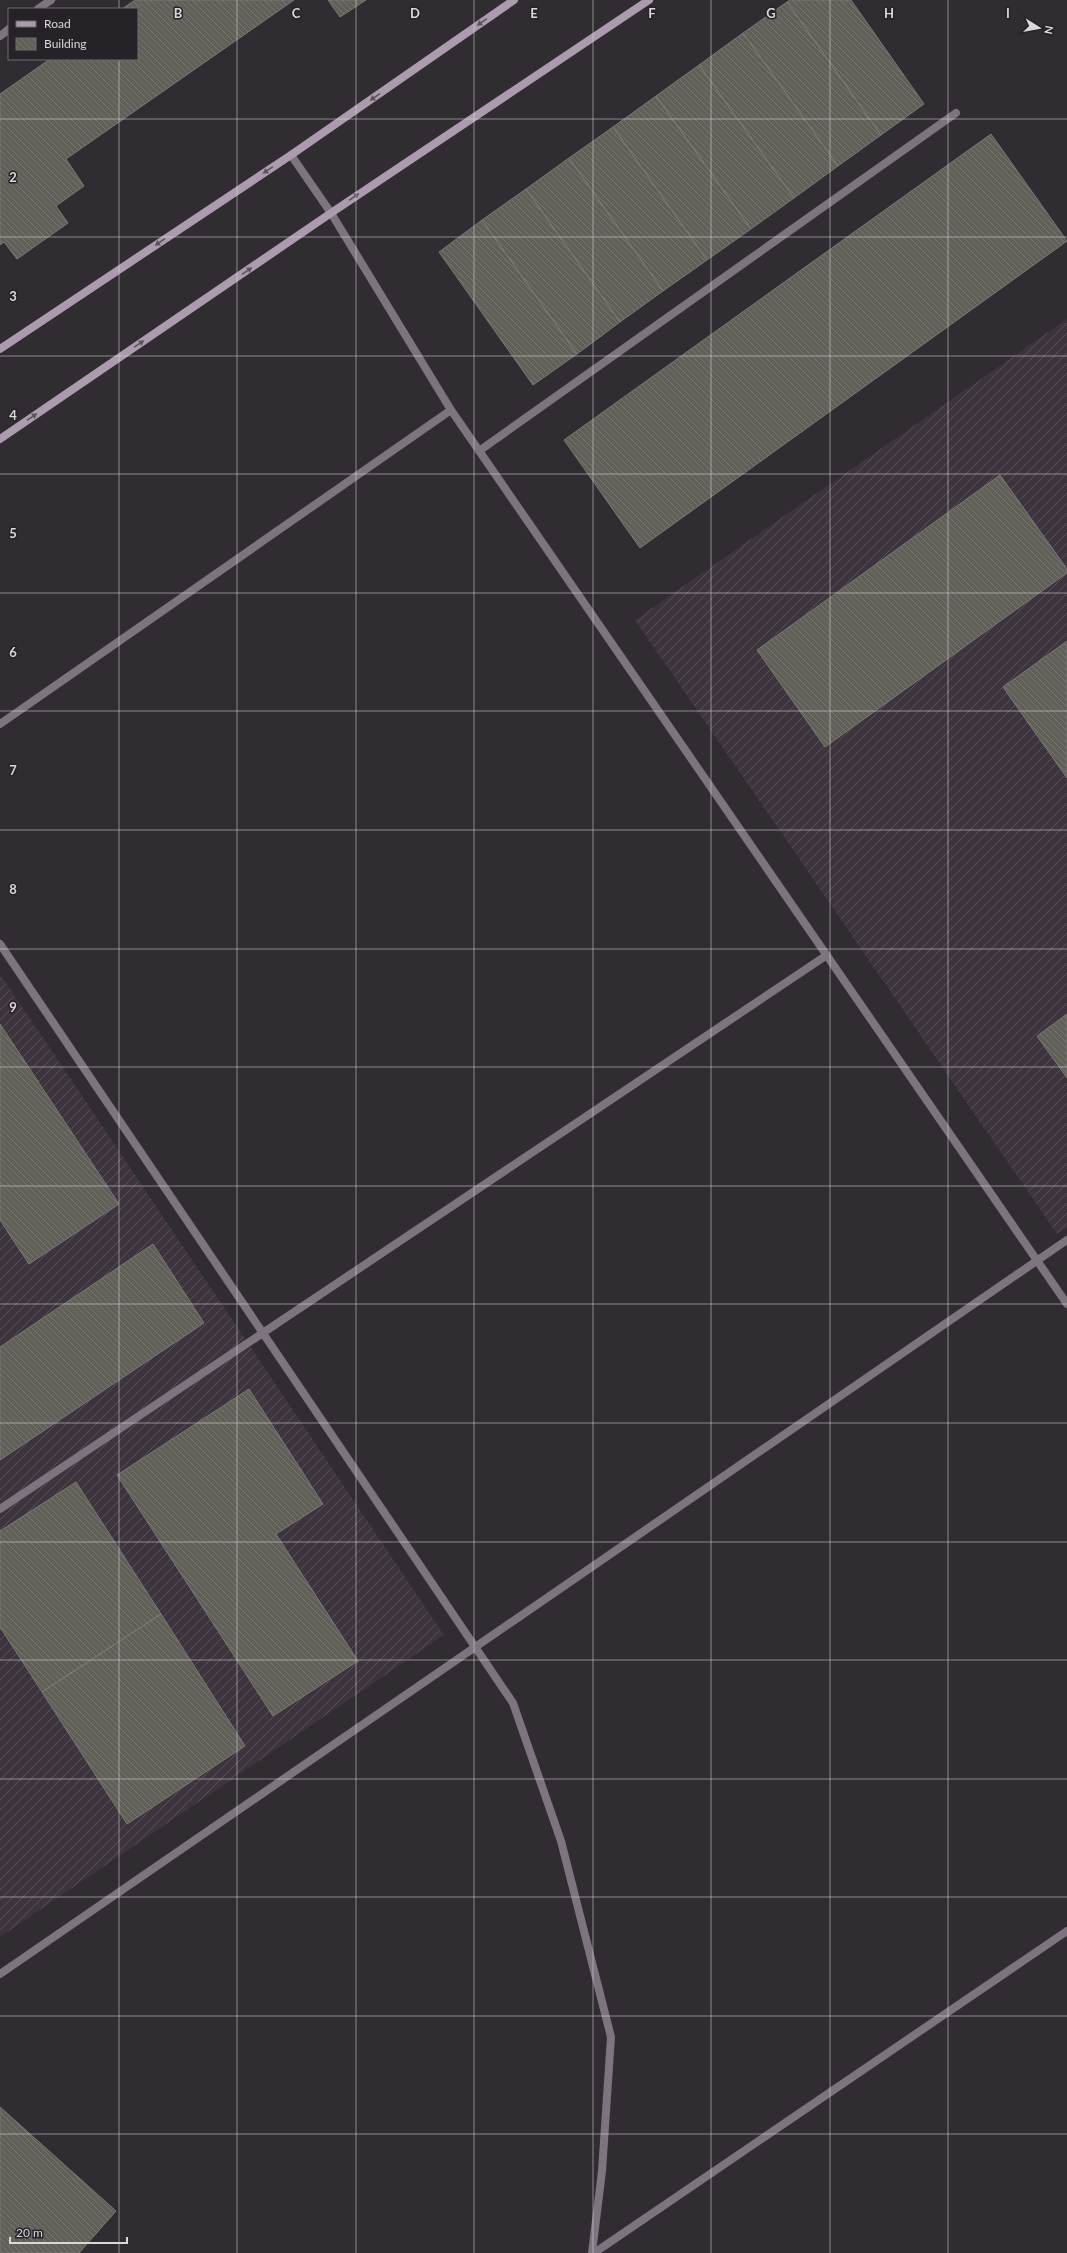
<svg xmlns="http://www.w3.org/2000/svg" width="1067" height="2253" font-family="Lato,sans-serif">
<defs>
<pattern id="industrial-furrows" width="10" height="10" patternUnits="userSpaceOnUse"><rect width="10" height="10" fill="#3d343e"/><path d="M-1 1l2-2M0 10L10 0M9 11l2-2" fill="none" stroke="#585159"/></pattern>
<pattern id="building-back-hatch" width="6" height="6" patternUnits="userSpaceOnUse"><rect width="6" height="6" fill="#605f58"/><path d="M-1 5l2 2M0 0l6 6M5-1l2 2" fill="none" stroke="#76756f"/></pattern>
</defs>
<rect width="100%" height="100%" fill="#302c31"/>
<path fill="url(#industrial-furrows)" d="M1067,319v908l-10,7 -422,-614z
M0,974l444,661 -444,302z"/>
<path fill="url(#building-back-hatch)" stroke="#7a7972" d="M135,0h159l-228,159 18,27 -28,20 12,17 -51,36 -13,-17 -4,3v-151l50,-35h87v-50h-15z
M328,0h38l-26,17z
M790,0h61l73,104 -43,31 -94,-133z
M787,2l94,133 -43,31 -95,-133z
M743,33l95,133 -44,32 -95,-133z
M699,65l95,133 -43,31 -95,-133z
M656,96l95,133 -44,31 -94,-133z
M613,127l94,133 -44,31 -94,-133z
M991,134l76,107 -427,307 -76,-108z
M569,158l94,133 -43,31 -94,-133z
M526,189l94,133 -43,32 -95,-134z
M482,220l95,134 -44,31 -94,-133z
M1000,475l67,94v4l-242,174 -68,-97z
M1067,641v137l-64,-91z
M1067,1014v64l-30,-42z
M0,1024l119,180 -90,60 -29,-44z
M153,1244l51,79 -204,137v-113z
M249,1389l74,115 -47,30 82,127 -85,55 -156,-241z
M76,1482l85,132 -119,78 -42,-65v-96z
M161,1614l84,132 -118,78 -85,-132z
M0,2107l116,104 -37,42h-79z"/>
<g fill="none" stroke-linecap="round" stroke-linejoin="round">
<path stroke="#7e7480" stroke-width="8" d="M38,9l13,-9
M0,36l9,-7
M291,155l40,58 120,197 616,894
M479,451l477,-338
M0,724l451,-314
M0,944l513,759 48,138 50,196 -9,134 -10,82
M0,1509l827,-554
M0,1974l1067,-734
M594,2253l473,-322"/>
<path stroke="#ac9bae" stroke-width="8" d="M0,349l291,-194 223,-155
M0,439l331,-226 318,-213"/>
</g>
<defs><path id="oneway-solid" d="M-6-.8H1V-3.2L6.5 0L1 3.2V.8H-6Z"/></defs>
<g fill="#5c525d">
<use href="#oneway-solid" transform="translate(482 22) rotate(145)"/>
<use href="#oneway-solid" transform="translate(375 97) rotate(145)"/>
<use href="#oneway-solid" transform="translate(268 170) rotate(146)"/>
<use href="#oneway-solid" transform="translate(354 197) rotate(-34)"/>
<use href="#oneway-solid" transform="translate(160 242) rotate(146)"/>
<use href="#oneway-solid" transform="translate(247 271) rotate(-34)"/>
<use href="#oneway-solid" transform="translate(139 344) rotate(-34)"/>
<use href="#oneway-solid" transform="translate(32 417) rotate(-34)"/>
</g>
<path fill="none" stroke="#dbd8dc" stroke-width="1" stroke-opacity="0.55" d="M119,0v9M237,0v2253M356,0v2253M474,0v2253M593,0v2253M711,0v2253M830,0v2253M948,0v2253M119,59v2194M0,119h1067M0,237h1067M0,356h1067M0,474h1067M0,593h1067M0,711h1067M0,830h1067M0,949h1067M0,1067h1067M0,1186h1067M0,1304h1067M0,1423h1067M0,1542h1067M0,1660h1067M0,1779h1067M0,1897h1067M0,2016h1067M0,2134h1067"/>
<g font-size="13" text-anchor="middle" font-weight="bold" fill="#dbd8dc" stroke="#262227" stroke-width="3" stroke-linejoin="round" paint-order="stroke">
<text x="178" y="18">B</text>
<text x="296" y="18">C</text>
<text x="415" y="18">D</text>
<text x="534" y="18">E</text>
<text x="652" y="18">F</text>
<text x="771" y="18">G</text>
<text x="889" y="18">H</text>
<text x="1008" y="18">I</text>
<text x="13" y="182">2</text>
<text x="13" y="301">3</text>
<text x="13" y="420">4</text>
<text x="13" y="538">5</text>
<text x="13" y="657">6</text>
<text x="13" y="775">7</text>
<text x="13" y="894">8</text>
<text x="13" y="1012">9</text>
</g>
<rect x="8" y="8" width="130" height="52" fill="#262227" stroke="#6e6b6f"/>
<rect x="16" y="21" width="20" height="6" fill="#ac9bae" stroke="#6e6b6f"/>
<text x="44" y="28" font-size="12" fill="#dbd8dc">Road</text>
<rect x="16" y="38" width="20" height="12" fill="url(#building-back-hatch)" stroke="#6e6b6f"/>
<text x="44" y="48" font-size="12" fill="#dbd8dc">Building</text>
<g transform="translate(1039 28) rotate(101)" stroke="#262227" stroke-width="3" paint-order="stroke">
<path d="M0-3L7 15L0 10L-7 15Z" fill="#dbd8dc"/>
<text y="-6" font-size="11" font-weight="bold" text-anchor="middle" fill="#dbd8dc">N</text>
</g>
<path d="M10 2237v6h117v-6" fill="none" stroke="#dbd8dc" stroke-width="2"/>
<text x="16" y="2237" font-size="12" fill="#dbd8dc" stroke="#262227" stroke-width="3" paint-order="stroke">20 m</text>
</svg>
